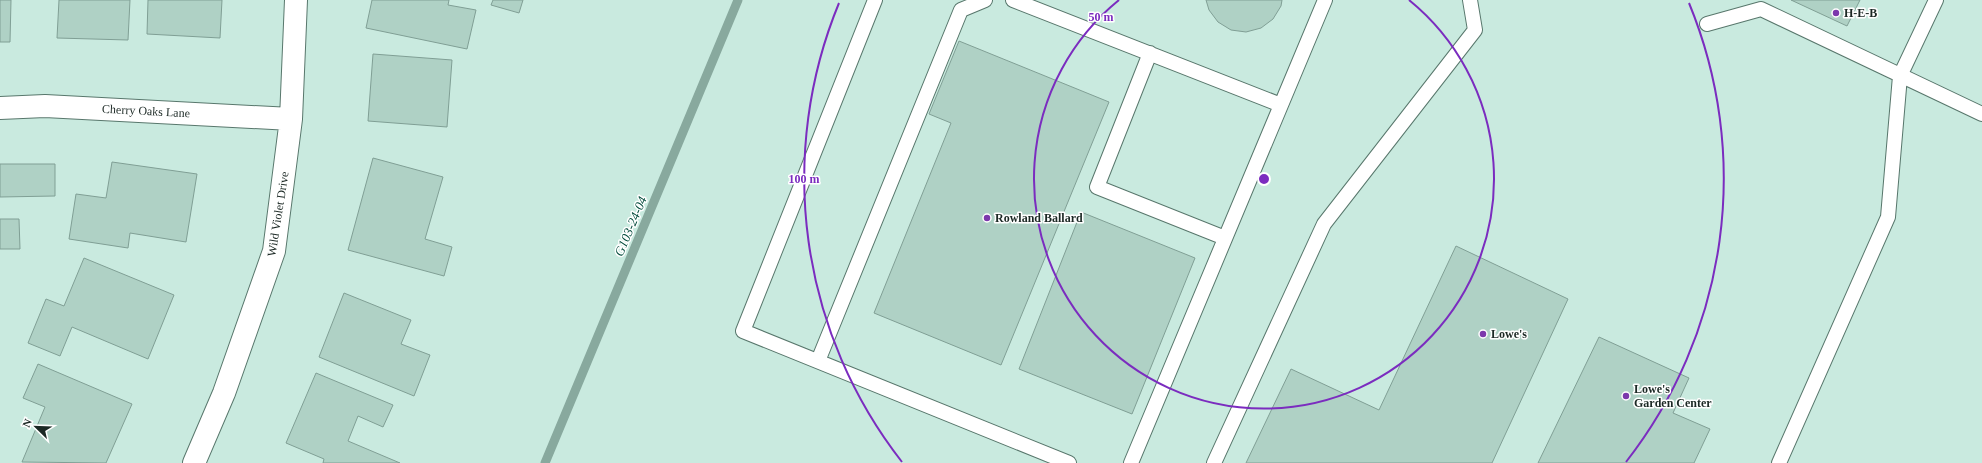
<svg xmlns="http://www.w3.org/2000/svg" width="1982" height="463" font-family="Georgia,serif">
<rect width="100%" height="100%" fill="#c9eadf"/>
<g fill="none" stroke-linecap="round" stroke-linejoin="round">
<path stroke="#88a99e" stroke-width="9" d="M545,463l193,-463"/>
</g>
<path fill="#afd1c5" stroke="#809f95" d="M0,0h11l-1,42h-10z
M59,0h71l-2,40 -71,-2z
M148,0h74l-2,38 -73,-4z
M372,0h77l-1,5 28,5 -9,39 -101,-21z
M493,0h30l-4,13 -28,-8z
M1206,0h76l-1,6 -8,13 -12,9 -15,4 -15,-2 -13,-8 -9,-12z
M1791,0h69l-13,26z
M959,41l150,61 -108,263 -127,-52 77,-190 -22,-9z
M373,54l79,6 -5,67 -79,-6z
M373,158l70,19 -18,62 27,8 -8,29 -96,-26z
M112,162l85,12 -11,68 -56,-9 -2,15 -59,-9 7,-45 30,4z
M0,164h55v32l-55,1z
M1081,212l114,46 -63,156 -113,-45z
M0,219h19l1,30h-20z
M1456,246l112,53 -76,164h-246l45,-94 88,41z
M84,258l90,37 -26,64 -76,-32 -12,29 -32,-13 18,-44 18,7z
M344,293l67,27 -10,24 29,11 -16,41 -95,-39z
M1599,337l90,41 -16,35 37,16 -16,34h-156z
M38,364l94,40 -26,59 -84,-1 23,-55 -22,-9z
M316,373l77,32 -10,22 -25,-11 -10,25 52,22h-77l1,-4 -38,-16z"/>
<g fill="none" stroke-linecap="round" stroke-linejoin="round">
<g stroke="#58776c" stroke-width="16">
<path id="service" d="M875,0l-132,331 326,132
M1013,0l268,105
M1707,24l54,-15 221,105
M1150,53l-53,134 128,51
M818,361l143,-351 24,-10
M1131,463l194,-463
M1214,463l110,-239 151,-194 -5,-30
M1779,463l109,-246 12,-141 36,-76"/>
</g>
<g stroke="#58776c" stroke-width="24">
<path id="minor" d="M0,108l45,-2 246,13
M194,463l30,-70 50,-142 17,-132 5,-119"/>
</g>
<use href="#service" stroke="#fff" stroke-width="14"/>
<use href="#minor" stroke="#fff" stroke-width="22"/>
</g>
<g fill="none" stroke="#7b2cbf" stroke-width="2">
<path d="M1409 0A230 230 0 1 1 1119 0"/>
<path d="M902 462A460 460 0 0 1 839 3M1689 3A460 460 0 0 1 1626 462"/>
</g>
<g fill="#7c38ac" stroke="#fff" stroke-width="1.5">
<circle cx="1836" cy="13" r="4"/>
<circle cx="987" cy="218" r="4"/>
<circle cx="1483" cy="334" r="4"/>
<circle cx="1626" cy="396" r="4"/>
</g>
<g text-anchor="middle" stroke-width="3" stroke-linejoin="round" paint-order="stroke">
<g font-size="12" font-weight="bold" fill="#1b2824" stroke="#fff" text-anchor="start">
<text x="1844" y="17">H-E-B</text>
<text x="995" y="222">Rowland Ballard</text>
<text x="1491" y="338">Lowe's</text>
<text x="1634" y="393">Lowe's<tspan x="1634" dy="14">Garden Center</tspan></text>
</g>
<g font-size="12" fill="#1b2824" stroke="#fff">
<text transform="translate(146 111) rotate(3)" y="4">Cherry Oaks Lane</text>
<text transform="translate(278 214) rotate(-81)" y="4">Wild Violet Drive</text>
</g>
<g font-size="13" font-style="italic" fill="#004a3a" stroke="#fff">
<text transform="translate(630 226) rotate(-67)" y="5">G103-24-04</text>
</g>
</g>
<circle cx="1264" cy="179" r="6" fill="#7b2cbf" stroke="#fff" stroke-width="2"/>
<g font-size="12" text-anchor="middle" font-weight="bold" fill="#7b2cbf" stroke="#fff" stroke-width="3" stroke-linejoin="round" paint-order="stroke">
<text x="1101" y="21">50 m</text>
<text x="804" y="183">100 m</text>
</g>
<g transform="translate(36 427) rotate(293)" stroke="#ffffff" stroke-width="3" paint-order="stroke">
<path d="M0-3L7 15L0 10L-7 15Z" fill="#1b2824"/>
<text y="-6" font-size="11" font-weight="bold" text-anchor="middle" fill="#1b2824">N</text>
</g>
</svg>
